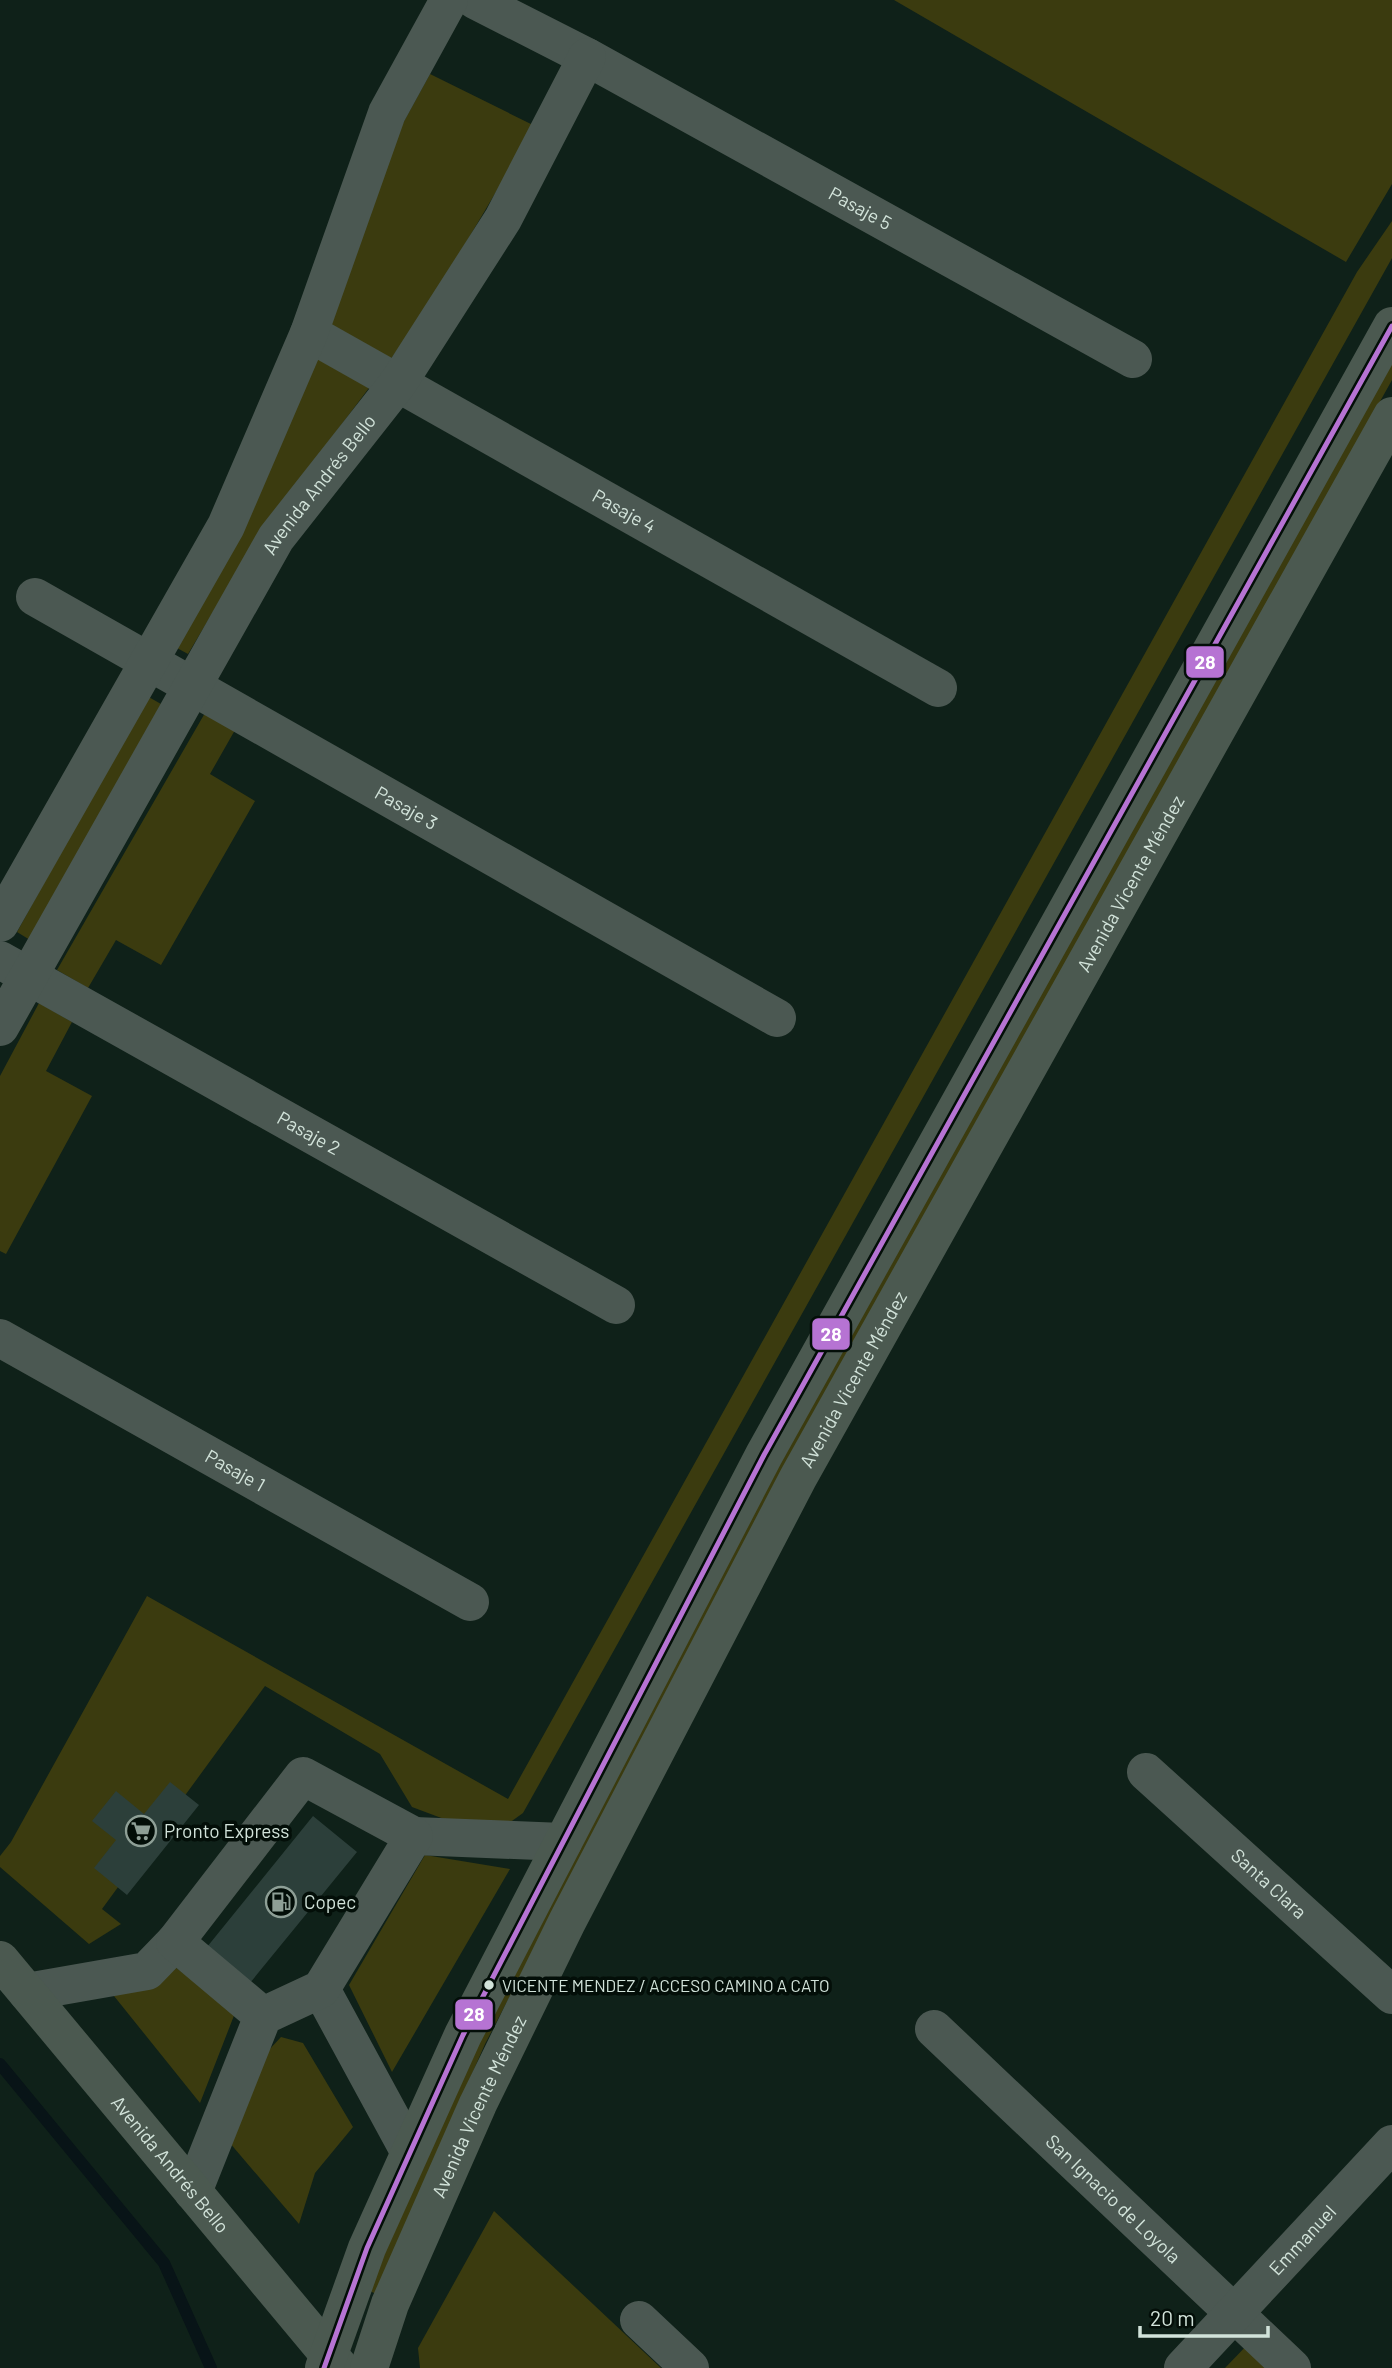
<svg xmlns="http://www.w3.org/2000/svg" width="1392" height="2368" font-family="Barlow,sans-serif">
<rect width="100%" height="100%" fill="#0f2119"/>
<path fill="#3b3b0f" d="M894,0h498v184l-46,78z
M430,74l105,52 -115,194 -160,213 -72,121 -11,-6 215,-505z
M1392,221v37l-869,1555 -18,13 -37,2 -56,-21 -32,-53 -115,-68 -163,223 19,15 -32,20 -89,-77v-11l11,-14 136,-246 361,203 849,-1527z
M1392,354v26l-608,1089 -299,575 -109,250 -12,-6 110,-251 300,-576z
M147,696l14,8 -131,236 -13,-8z
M209,706l30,17 -29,51 45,27 -94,164 -45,-25 -28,48 -31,-18z
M39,1003l33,19 -26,49 46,25 -86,158 -6,-3v-175z
M425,1855l85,14 -118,203 -43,-87z
M170,1963l65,50 -35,90 -86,-107z
M281,2037l22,6 50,84 -38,46 -16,51 -70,-82 25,-76z
M494,2211l167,157h-241l-2,-20z
M1250,2342l27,26h-52z"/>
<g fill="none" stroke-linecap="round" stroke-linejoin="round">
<path stroke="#081417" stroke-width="12" d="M0,2064l164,199 47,105"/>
</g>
<path fill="#2c3f3a" d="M170,1782l29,23 -72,90 -33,-27 22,-28 -24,-19 24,-30 28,23z
M313,1816l44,36 -107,131 -43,-36z"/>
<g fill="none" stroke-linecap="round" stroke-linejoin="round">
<g stroke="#4b5852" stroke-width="38">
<path id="s1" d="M475,0l112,57 546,302"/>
<path id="s2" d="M309,333l629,355"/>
<path id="s3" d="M35,597l742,421"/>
<path d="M0,923l226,-397 83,-193 78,-220 62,-113"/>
<path id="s4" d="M0,960l616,345"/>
<path id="s5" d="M0,1027l276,-489 122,-155 105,-164 84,-162"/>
<path id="s6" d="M0,1338l470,264"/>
<path id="s7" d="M1146,1772l246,223"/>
<path d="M414,1836l149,6"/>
<path d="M321,1989l88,162"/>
<path d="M27,1992l120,-21 28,-29"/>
<path id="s8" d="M934,2029l358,339"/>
<path d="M193,2192l70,-176 58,-27 93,-153 -111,-60 -128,166 88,74"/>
<path d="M639,2320l51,48"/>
<path id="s9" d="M1183,2368l209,-224"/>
</g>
<g stroke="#4b5950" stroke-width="38">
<path id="s10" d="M0,1960l340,408"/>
<path d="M324,2368l43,-120 96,-213 301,-580 628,-1129"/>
<path id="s11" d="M369,2368l21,-64 88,-200 89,-182 231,-444 594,-1062"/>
</g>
<g stroke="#030e08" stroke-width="10">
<path id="bus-1" d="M324,2368l43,-120 96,-213 301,-580 628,-1129"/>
</g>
<use href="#bus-1" stroke="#b673d3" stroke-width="5"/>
</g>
<defs>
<g id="supermarket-ring" transform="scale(1.575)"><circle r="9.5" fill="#030e08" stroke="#8e9f96" stroke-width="1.5"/><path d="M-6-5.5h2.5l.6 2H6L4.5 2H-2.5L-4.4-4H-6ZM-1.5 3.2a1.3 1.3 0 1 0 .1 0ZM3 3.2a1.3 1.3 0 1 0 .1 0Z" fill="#8e9f96"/></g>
<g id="fuel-ring" transform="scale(1.575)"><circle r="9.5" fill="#030e08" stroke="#8e9f96" stroke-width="1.5"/><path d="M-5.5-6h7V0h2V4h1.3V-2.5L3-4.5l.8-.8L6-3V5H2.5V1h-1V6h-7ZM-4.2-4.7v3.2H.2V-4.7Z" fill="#8e9f96"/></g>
</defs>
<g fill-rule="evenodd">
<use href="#supermarket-ring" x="141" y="1831"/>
<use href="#fuel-ring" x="281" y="1902"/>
</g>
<circle fill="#d2e3da" stroke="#030e08" stroke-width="2.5" cx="489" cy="1985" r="6"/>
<g text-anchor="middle" stroke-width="7" stroke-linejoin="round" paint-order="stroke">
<g font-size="17" fill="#d2e3da" stroke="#030e08" text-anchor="start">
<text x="502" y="1992">VICENTE MENDEZ / ACCESO CAMINO A CATO</text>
</g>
<g font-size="19" fill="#d2e3da" stroke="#030e08">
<text dy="7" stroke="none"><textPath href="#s1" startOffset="438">Pasaje 5</textPath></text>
<text dy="7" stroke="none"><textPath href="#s5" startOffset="630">Avenida Andrés Bello</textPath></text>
<text dy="7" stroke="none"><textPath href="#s2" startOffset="362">Pasaje 4</textPath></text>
<text dy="7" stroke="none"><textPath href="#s3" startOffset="427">Pasaje 3</textPath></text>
<text dy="7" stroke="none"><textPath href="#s11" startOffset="1670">Avenida Vicente Méndez</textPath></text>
<text dy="7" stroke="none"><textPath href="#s4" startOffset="354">Pasaje 2</textPath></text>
<text dy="7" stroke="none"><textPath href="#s11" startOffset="1102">Avenida Vicente Méndez</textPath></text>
<text dy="7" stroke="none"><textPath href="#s6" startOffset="270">Pasaje 1</textPath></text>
<text dy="7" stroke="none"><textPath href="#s7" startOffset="166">Santa Clara</textPath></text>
<text dy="7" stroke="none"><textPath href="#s11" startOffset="284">Avenida Vicente Méndez</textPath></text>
<text dy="7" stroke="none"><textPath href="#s10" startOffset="266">Avenida Andrés Bello</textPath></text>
<text dy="7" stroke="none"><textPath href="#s8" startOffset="247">San Ignacio de Loyola</textPath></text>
<text dy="7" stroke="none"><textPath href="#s9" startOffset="175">Emmanuel</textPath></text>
</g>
<g font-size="19" fill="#d2e3da" stroke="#030e08" text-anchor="start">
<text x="164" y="1838">Pronto Express</text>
<text x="304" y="1909">Copec</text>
</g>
</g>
<g stroke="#030e08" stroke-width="2.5">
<rect x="1185" y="645" width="40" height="34" rx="7" fill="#b673d3"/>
<rect x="811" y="1317" width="40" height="34" rx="7" fill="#b673d3"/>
<rect x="454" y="1998" width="40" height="33" rx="7" fill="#b673d3"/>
</g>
<g font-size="19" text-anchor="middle" font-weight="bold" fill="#fff">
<text x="1205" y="669">28</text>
<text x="831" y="1341">28</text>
<text x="474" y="2021">28</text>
</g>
<path d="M1140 2326v10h128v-10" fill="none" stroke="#d2e3da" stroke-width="3.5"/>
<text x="1150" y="2326" font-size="21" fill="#d2e3da" stroke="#030e08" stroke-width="5" paint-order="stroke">20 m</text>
</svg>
